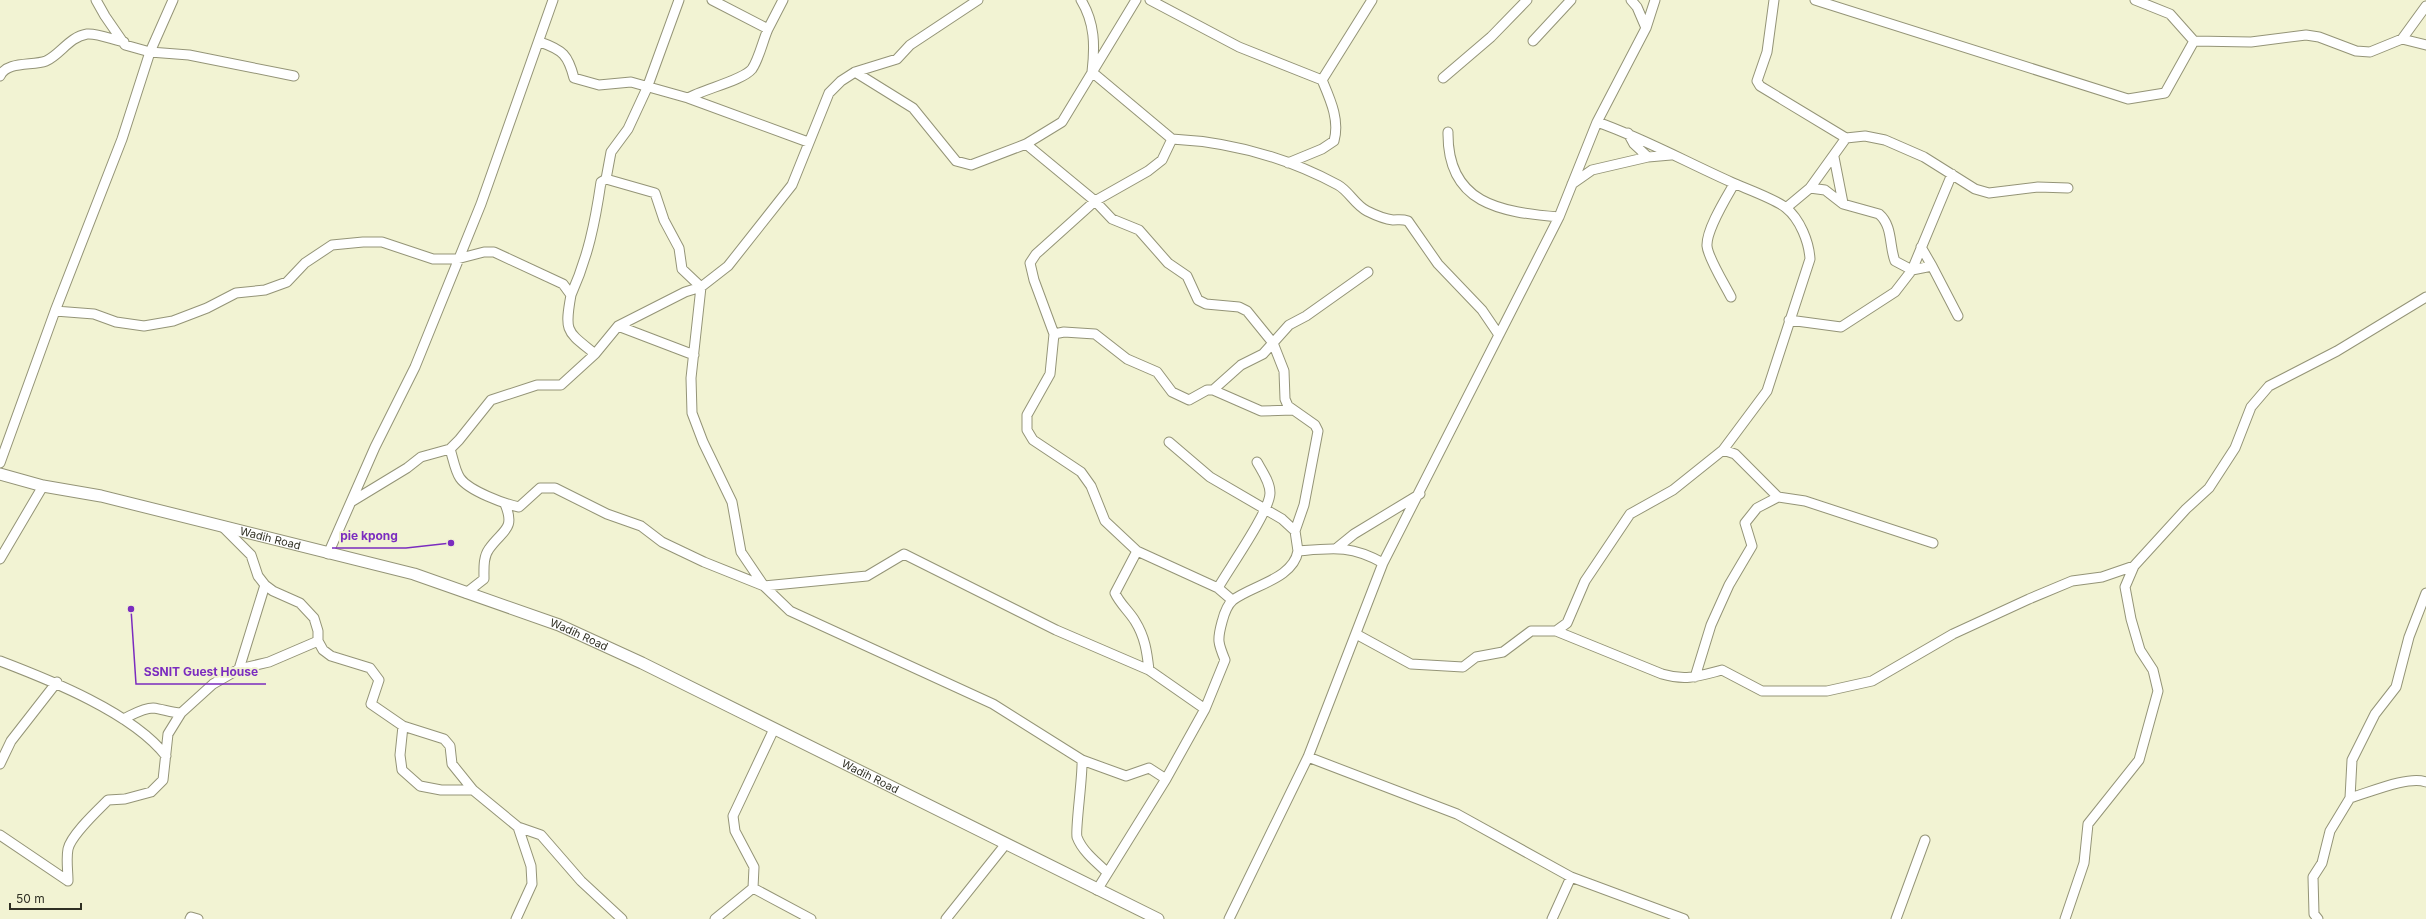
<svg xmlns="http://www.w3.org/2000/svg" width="2426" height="919" font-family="Inter,sans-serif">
<rect width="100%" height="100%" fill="#f2f3d3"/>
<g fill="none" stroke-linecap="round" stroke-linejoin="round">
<g stroke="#949477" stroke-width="11">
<path id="minor" d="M96,0l9,16 20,29 25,7 39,3 105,21
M1081,0c14,23 14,46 11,72l80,67
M1150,0l89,47 83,33c8,19 18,40 12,61l-12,8 -34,14
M1631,0l6,7 9,21
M1774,0l-7,52 -10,29 3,5 86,52 -36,50 -24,20
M1815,0l313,99 37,-6 29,-52
M2135,0l35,14 24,27
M768,29l15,-29
M2402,39l24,-33
M1533,41l38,-41
M2194,41l57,1 55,-7 13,2 37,14 14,1 32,-13 24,6
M540,42c23,8 28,13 34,36l25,7 32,-3 57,16 120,44
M855,72l58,36 43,53 15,4 55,-21 36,-22 74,-122
M0,76c7,-15 32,-10 46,-15 15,-7 23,-24 41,-27 11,-1 26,6 37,8
M1443,78l48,-41 36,-37
M1322,80l50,-80
M688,98c15,-9 54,-17 64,-29 7,-10 11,-29 16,-40l-56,-29
M1448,132c-1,72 52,80 111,85
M1628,133l6,11 14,13
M1846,138l19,-2 20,4 39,17 51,32 14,4 49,-6 30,1
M1026,144l69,57 17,18 27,11 29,33 19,13 11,24 8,4 33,3 8,4 26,32 11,28 1,28 3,7 27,19 3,6 -14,74 -9,26
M1834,157l9,46
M606,179l49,14 9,27 15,28 3,21 19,18 -10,91 1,35 11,29 29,60 9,50 23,34 26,25 203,93 89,56 44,16 23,-8 17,11
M1572,184l20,-14 56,-13 23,-2
M1810,188l15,2 18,14 36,10c14,12 10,32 16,47l17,9 20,-4 26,50
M1921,247l11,19
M571,295c17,-38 24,-72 30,-113l5,-3 5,-27 17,-23 19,-41 32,-88
M1731,297c-6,-12 -23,-39 -24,-51 -1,-16 19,-48 27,-62
M55,311l39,3 22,8 28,4 29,-5 34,-13 29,-15 29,-3 22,-8 18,-19 27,-18 31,-3h19l51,17h24l27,-7h10l69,32 8,11c-7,38 -4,36 24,59
M1789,320l52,7 54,-35 17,-22 40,-96
M618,326l76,29
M1054,334l10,-2 31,2 32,25 30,13 15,20 17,8 18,-10h6l48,21 32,-1
M1213,390l28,-25 22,-11 26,-29 17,-9 62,-44
M1169,442l41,35 72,42 13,12 3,20
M450,449c3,9 5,22 10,29 9,13 45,26 59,29l21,-19h15l52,26 34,12 21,16 42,20 60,24 103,-10 37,-22 152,76 93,40 56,39
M1723,450l12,4 43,43 27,4 128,42
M1257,462c5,9 13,20 13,31 0,18 -42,77 -52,95l-81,-37 -32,-30 -14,-35 -10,-14 -48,-32 -6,-10v-15l23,-41 4,-40 -20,-54 -4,-17 6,-9 59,-53 53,-30 14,-11 10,-21c59,3 114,18 166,46 11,6 17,20 29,26 8,4 17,8 26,9 6,0 9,-1 15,1l30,43 44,46 17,25
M0,463l55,-152 67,-172 28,-87 23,-52
M351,502l56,-34 14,-11 29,-8 9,-9 32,-40 46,-15h24l34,-31 23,-28 67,-34 16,-5 27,-21 64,-81 37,-92 12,-12 14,-9 42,-13 13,-14 68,-45
M223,527l28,28 7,21 7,9 8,6 27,12 14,15 4,13v10l5,9 8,6 39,12 9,12 -8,24 32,22 -3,29 2,15 18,16 21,4h32l45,37 23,8 40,46 41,38
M1338,547l16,-13 66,-40
M1137,551l-22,42c5,11 14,18 20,28 10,16 12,31 14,49
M328,554l47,-107 40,-80 66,-163 72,-204
M0,559l43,-73
M1218,588l14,12
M466,593l18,-14c0,-10 -1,-22 5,-30 13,-19 27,-19 16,-45
M1556,631l106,43c24,7 37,2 60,-4l40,21h65l45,-10 81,-47 76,-35 43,-18 30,-4 32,-11
M1356,634l55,30 52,3 13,-10 27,-5 28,-21h25l11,-8 18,-42 45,-67 43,-24 50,-40 44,-59 43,-132c-1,-17 -10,-40 -24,-51 -10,-9 -42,-20 -55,-26 -45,-20 -88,-44 -134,-60
M0,661c50,19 133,52 166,95
M239,669l26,-84
M1695,677l16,-52 18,-40 23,-39 -7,-23 12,-15 21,-11
M123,719c9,-4 20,-11 30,-11 10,1 18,5 28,5l32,-29 26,-15 30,-7 49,-21
M403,726l41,13 6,7 2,18 21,26
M1308,757l149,57 114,63 113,42
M1082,760c1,15 -7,70 -5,77 5,14 20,26 30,35
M0,764l11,-23 46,-59
M2350,798c18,-5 59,-23 76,-16
M0,835l68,46
M68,881c0,-10 -2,-22 0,-32 3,-14 29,-38 40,-49l17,-1 26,-7 12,-12 5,-46 13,-21
M753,888l58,31
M1097,890l69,-111 39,-70 20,-49c-7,-17 -8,-20 -3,-38 2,-8 5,-17 11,-22 20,-15 60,-21 65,-49 35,-3 53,-6 85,12
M190,919l1,-2 7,2
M516,919l16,-35 -1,-18 -13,-39
M715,919l38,-31 1,-21 -19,-36 -2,-15 41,-87
M946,919l59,-74
M1229,919l79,-162 75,-194 176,-346 38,-95 49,-94 9,-28
M1552,919l19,-42
M1896,919l29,-79
M2065,919l19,-56 4,-39 51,-64 19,-69 -5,-21 -13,-20 -9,-31 -6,-32 9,-21 52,-57 23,-21 26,-40 16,-41 18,-21 68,-35 89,-54
M2318,919l-4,-5 -1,-37 9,-14 8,-32 20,-33 2,-38 23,-46 21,-27 13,-50 17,-44"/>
</g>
<g stroke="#949477" stroke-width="13">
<g id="tertiary">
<path id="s1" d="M0,474l43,12 58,10 313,78 145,51 83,38 516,256"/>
</g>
</g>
<use href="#minor" stroke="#fff" stroke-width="9"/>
<use href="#tertiary" stroke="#fff" stroke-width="11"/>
</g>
<g text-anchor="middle" stroke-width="4" stroke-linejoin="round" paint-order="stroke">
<g font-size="11" fill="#2f2f23" stroke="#f2f3d3">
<text dy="4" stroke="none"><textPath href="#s1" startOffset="278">Wadih Road</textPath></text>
<text dy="4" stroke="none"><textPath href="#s1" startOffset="602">Wadih Road</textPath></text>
<text dy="4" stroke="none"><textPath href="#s1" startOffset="926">Wadih Road</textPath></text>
</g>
</g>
<path fill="none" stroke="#7b2cbf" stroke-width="1.5" d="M451 543L406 548H332M131 609L136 684H266"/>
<g fill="#7b2cbf" stroke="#f2f3d3" stroke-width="1.5">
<circle cx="451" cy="543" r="4"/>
<circle cx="131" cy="609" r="4"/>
</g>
<g font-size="12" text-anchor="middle" font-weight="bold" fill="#7b2cbf" stroke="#f2f3d3" stroke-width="4" stroke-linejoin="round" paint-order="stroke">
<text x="369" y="540">pie kpong</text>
<text x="201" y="676">SSNIT Guest House</text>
</g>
<path d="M10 903v6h71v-6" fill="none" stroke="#2f2f23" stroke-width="2"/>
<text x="16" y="903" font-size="12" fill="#2f2f23" stroke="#f2f3d3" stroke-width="3" paint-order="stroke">50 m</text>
</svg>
